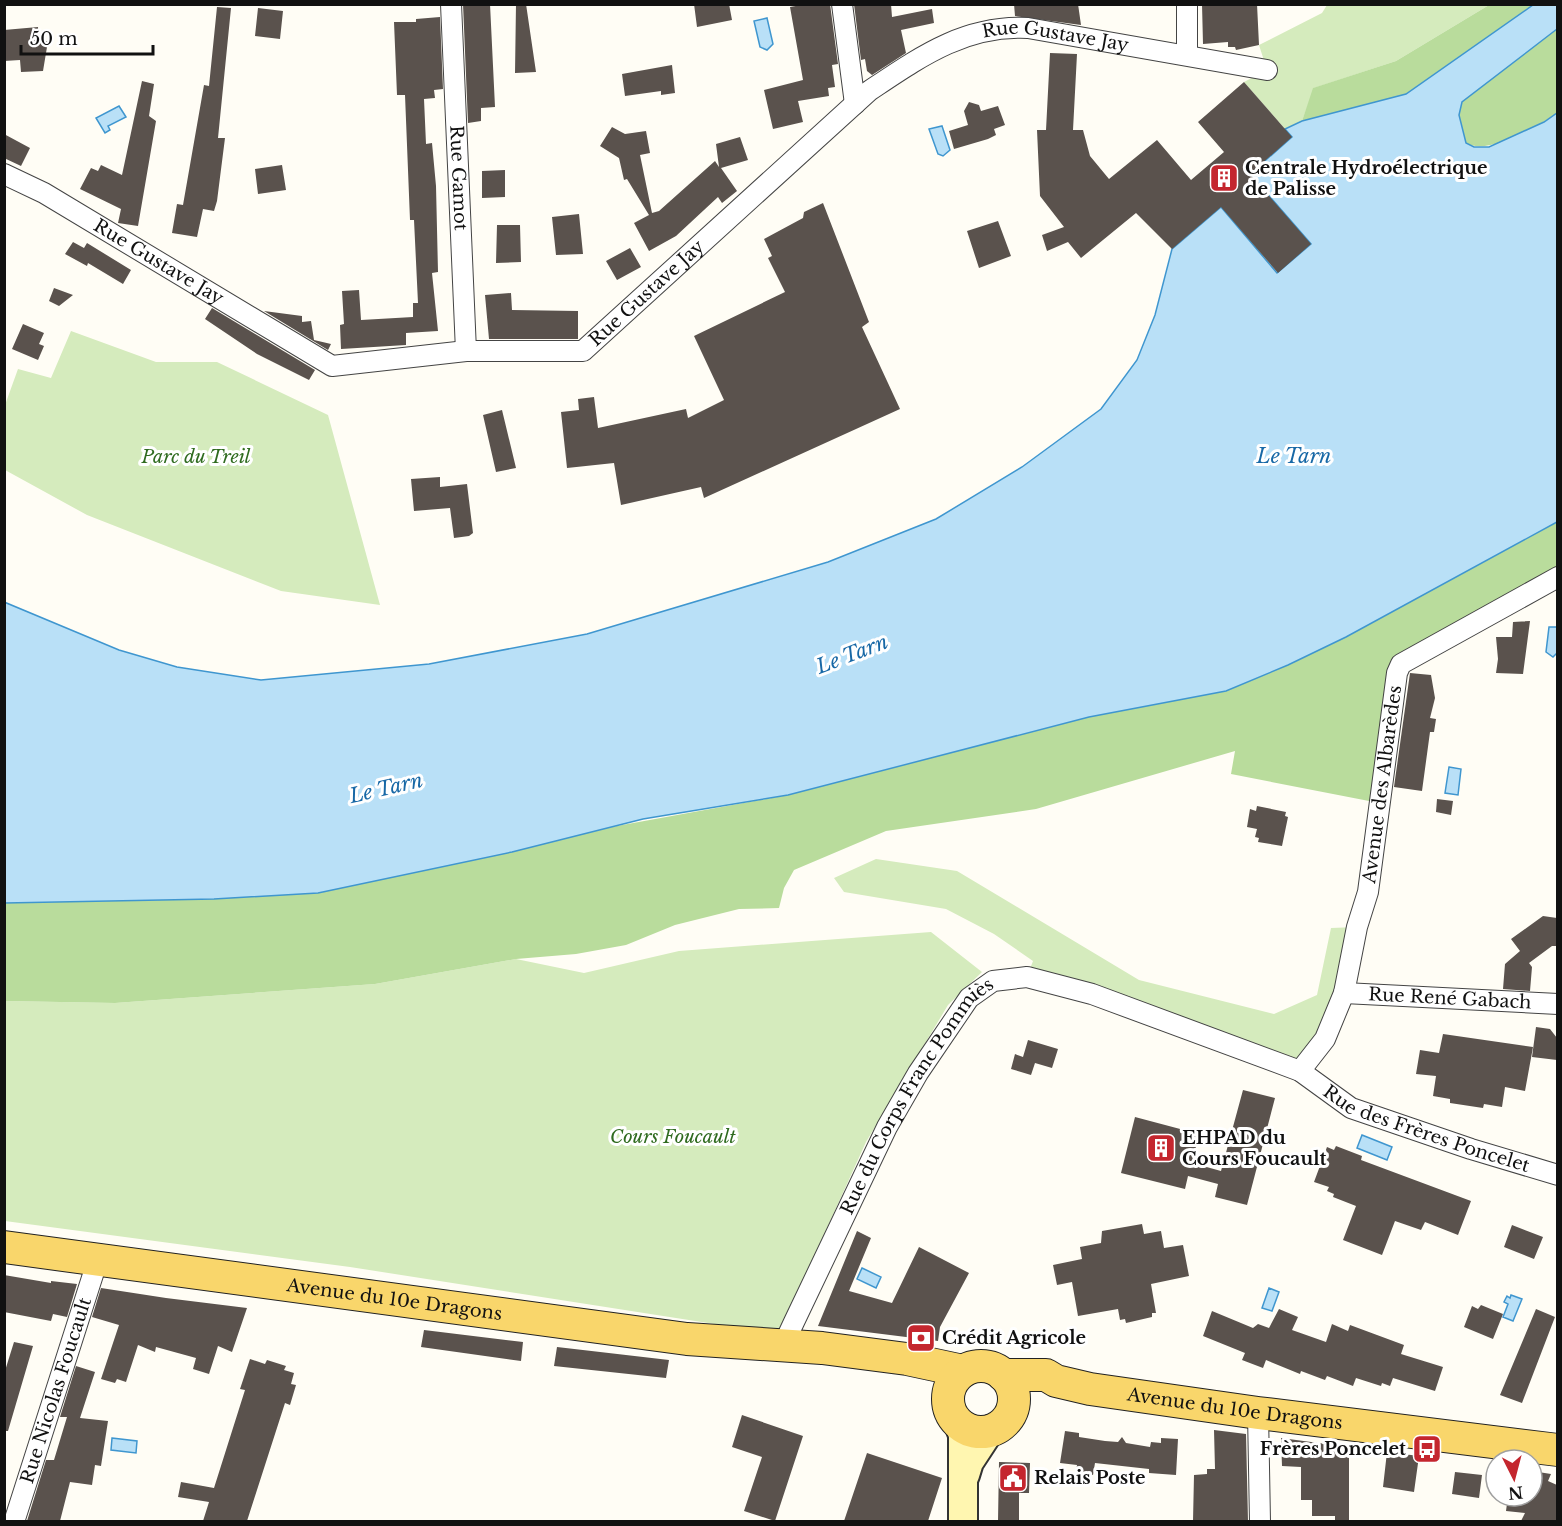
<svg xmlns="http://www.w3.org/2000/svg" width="1562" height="1526" font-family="'Libre Baskerville',serif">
<rect width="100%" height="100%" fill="#fffdf5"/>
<path fill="#d5ebbd" d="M1327,5h162l-93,56 -82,27 -12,33 -17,8 -41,-47 23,-12 -8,-25 63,-32z
M71,331l85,31h61l111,53 52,190 -99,-14 -194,-76 -82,-45v-65l13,-36 33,9z
M876,859l81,12 182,109 135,34 43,-19 14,-67 26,-1 -13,66 -44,78 -273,-94 6,-16 -39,-27 -48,-25 -102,-17 -10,-14z
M931,932l51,40 -34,33 -82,137 -87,192 -429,-67 -345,-46v-220l110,2 260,-19 141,-25 68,14 95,-22z"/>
<path fill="#b9dc9c" d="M1489,5h44l-127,89 -104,27 11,-33 83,-27z
M1557,29v84c-19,13 -69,43 -91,30l-7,-28 3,-13z
M1557,522v55l-148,81 -29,138 -11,5 -138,-27 4,-23 -199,58 -150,22 -92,39 -10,18 -5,20 -40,1 -64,16 -49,20 -50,9 -60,5 -141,25 -260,19 -110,-2v-98l209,-4 574,-104 301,-78 137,-26 62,-26 58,-28z"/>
<path fill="#b9e0f7" stroke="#3f96cf" stroke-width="1.5" d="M1533,5h24v24l-95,73 -3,13 7,28 8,4h15l55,-25 13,-9v409l-211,115 -58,28 -62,26 -137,26 -301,78 -145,24 -131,33 -194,41 -104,6 -209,4 -1,-301 115,48 58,17 84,13 168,-16 158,-30 241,-72 108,-43 86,-52 79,-58 36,-49 18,-45 17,-66 49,-42 56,66 34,-29 -61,-70 42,-37 -7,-8 17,-8 104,-27z
M767,18l6,26 -6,6 -7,-3 -6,-26z
M119,106l7,11 -18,9 2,4 -5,3 -9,-15z
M942,126l8,24 -7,6 -5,-2 -9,-25z
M1549,627h8v26l-4,4 -7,-5z
M1449,767l12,2 -3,26 -13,-2z
M1362,1135l30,12 -5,13 -30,-12z
M862,1268l19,9 -5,11 -19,-9z
M1269,1288l10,4 -7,19 -10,-3z
M1511,1295l11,4 -9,22 -10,-4 5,-13 -4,-2 3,-6 3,2z
M112,1438l25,3 -1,12 -25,-3z"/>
<path fill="#5a524d" d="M463,4h27l5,103 -14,1v13l-13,2z
M516,4h10l10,68 -21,1z
M694,4h35l3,16 -35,7z
M807,4h23l8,60 -6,1 3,22 -7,1 1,8 -31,5 5,21 -30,7 -9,-39 39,-10 -13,-73z
M854,4h37l1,13 40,-8 2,14 -33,7 5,23 -34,22 -5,-4 -2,-12 -4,1z
M1014,4h64l3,21 -66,-9z
M1202,4h55l2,41 -23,5 -1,-3h-7v-5l-25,2z
M217,7l14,1 -13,130h7l-8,63 -3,10 -11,-2 -6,28 -25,-4 5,-29 6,1 21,-120 5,1z
M258,8l25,3 -3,28 -25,-3z
M440,17l3,72 -9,1 1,8 -11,1 2,45 6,-1 4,43 2,86 -6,1 6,58 -32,2v12l-65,4 -1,-24 4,-1 -2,-33 17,-1 2,30 52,-3v-14h5l-4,-83h-4l-5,-125h-8l-3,-73h22v-3z
M38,27l1,15 9,-1 -5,30 -22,1 -1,-12 -16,1v-31z
M1050,53l27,1 -4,76h10l7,26 19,23 48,-39 34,40 33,-28 -26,-30 46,-40 48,55 -42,37 61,70 -33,29 -57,-66 -49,42 -36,-36 -55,45 -13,-16 -21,9 -5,-16 22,-8 -24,-31 -3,-66h9z
M672,65l3,28 -14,2v-4l-36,5 -3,-22z
M142,81l12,3 -5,32 7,5 -18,105 -20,-3 3,-14 -41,-20 11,-21 7,3 3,-6 21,10z
M969,102l10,3 2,6 17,-5 7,19 -11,4 2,6 -8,4 -34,10 -5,-18 19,-6 -4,-14z
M612,127l13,7 21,-3 4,22 -10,2 12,58 7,-2 56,-50 4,6 -3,-23 24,-7 8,23 -27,8 16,23 -15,12 -4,-6 -42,39 -27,15 -15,-28 15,-8 -22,-36 -3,1 -5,-22 -19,-12z
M4,134l26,14 -9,18 -17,-8z
M282,165l4,25 -28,4 -3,-25z
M505,170v27l-23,1v-27z
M823,203l46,119 -7,5 38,82 -196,89 -3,-11 -80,18 -7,-42 -47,5 -6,-56 18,-2 -1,-11 16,-2 4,31 88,-19 2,9 36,-18 -30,-64 91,-44 -17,-34 4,-2 -8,-17 39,-21 1,-6z
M579,214l4,40 -27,1 -4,-38z
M998,221l13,35 -32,12 -12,-37z
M497,225h23l1,37 -25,1z
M73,242l11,6 3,-5 44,27 -8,14 -35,-21 -1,3 -22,-12z
M630,248l11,19 -24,13 -11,-19z
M54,288l19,7 -14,11 -10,-5z
M511,293l1,17 66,1v28h-89l-4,-44z
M212,308l103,62 -6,10 -52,-26 -52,-35z
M264,311l38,5v6l9,-1 3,19 17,4 -3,6z
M23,324l21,9 -5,11 5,2 -6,14 -26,-11z
M502,410l14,58 -20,4 -13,-57z
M440,477v10l27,-3 6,49 -4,3 -15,2 -4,-30 -36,3 -3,-32z
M1530,621l-7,53 -27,-1 2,-14 -2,-22h16l1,-15z
M1410,673l21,2 4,23 -5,20 6,1 -2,13h-4l-8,59 -28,-4z
M1437,799l16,2 -2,14 -15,-3z
M1257,806l29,6 -1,4 3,1 -6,29 -24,-4 1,-4 -4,-1 2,-8 -10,-2 3,-18 6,2z
M1543,916l14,2v28h-5l-23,17 3,4 -2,24 -27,-2 2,-25 15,-13 -9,-12z
M1536,1027l14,2 7,9v22l-25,-3z
M1443,1034l90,13 -8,44 -20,-4 -3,20 -18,-3 -1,4 -33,-5v-4l-17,-3 3,-20 -20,-2 4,-24 19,3z
M1028,1040l30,9 -6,19 -17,-5 -4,12 -20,-6 4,-15 8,3z
M1243,1090l32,8 -28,107 -32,-8 3,-13 -30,-8 -3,13 -64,-16 14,-56 64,17 -7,29 29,8z
M1336,1146l26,10 -1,4 110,41 -13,34 -33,-13 -4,8 -26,-9 -13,34 -39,-15 13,-34 -23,-9 1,-3 -7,-3 2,-4 -15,-5 13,-35 7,3z
M1142,1224l2,10 17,-3 3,17 19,-3 6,31 -38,8 5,29h-4v4l-26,6 -1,-4 -5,1 -2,-11 -40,7 -6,-34 -15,3 -4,-20 29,-6 -2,-12 21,-4 1,-12z
M1512,1225l31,12 -9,22 -30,-12z
M857,1231l14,7 -22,53 43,12 27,-56 50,26 -29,54 -2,14 -120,-15z
M4,1275l47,8v-2l26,3 -10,33 -14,-3 -2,7 -47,-9z
M101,1288l65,10 81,10 -15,44 -14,-6 -9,28 -16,-5 3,-11 -40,-11 -1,5 -17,-7 -12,37 -9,-3 -2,4 -14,-4 18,-54 -27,-8z
M1481,1305l22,9 -10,25 -29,-12 8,-21 6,3z
M1279,1309l19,8 -6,13 34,12 6,-18 16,7 2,-6 54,20 -3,9 42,13 -8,24 -42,-13 -3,8 -8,-3 -1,3 -25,-8 -3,8 -26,-10 -2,4 -24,-9 -1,3 -34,-14 -3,8 -21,-8 3,-7 -42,-17 9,-25 41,17 5,-4 11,4z
M1536,1309l19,8 -33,86 -22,-8z
M424,1330l99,12 -2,19 -100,-14z
M14,1342l19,4 -25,85h-4v-57z
M557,1347l112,13 -3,18 -112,-12z
M250,1359l15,5 2,-4 19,6 -2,4 10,3 -3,11 5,1 -6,20 -5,-2 -38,118h-44l6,-19 -31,-5 3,-15 33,6 31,-98 -5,-1z
M76,1366l19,6 -15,46 28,3 -7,45 -6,-1 -3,20 -22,-3 -10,39h-33l19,-61h8l13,-43h-7z
M742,1415l61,21 -28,85 -31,-10 18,-54 -30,-10z
M1214,1430l32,4 2,87h-55l1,-46 13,-1v-5h8z
M1065,1431l14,2v4l26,4 13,1 4,-5 4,6 24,4 1,-5 10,1v-5l17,1 -2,36 -27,-2v-4l-54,-6 -2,12 -17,-2 1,-8 -17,-2z
M1281,1438l68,9v74h-14v-5h-23v-16h-11v-33l-19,-1z
M1387,1452l32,4 -5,36 -31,-5z
M867,1453l75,25 -14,43h-84z
M999,1462l31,1 -1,30h-10v28h-21z
M1532,1471l19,3 -3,7 9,4v36h-36l4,-8 -19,-2 2,-15h24z
M1455,1472l27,3 -3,23 -27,-4z"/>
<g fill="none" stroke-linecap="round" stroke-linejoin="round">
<g stroke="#444" stroke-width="22">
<g id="street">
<path id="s1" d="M451,4l15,347"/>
<path d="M842,4l13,100"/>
<path d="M1187,4v51"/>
<path id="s2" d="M4,174l40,19 288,173 134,-15h117l286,-260c51,-34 95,-66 159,-63l239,42"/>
<path id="s3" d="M1344,993l214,11"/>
<path id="s4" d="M1300,1071l25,-32 19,-46 13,-66 11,-35 29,-219 4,-9 157,-87"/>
<path id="s5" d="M787,1346v-9l7,-15 93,-195 31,-54 51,-75 24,-17 34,-4 65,17 208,77 51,37 120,41 87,26"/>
<path d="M1258,1413l2,109"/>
<path id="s6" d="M14,1522l84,-263"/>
</g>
</g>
<g stroke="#333" stroke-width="32">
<path id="secondary" d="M959,1424l4,11v87
M965,1475l4,-13 21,-32"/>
</g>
<g stroke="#222" stroke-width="34">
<g id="primary">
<path id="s7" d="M4,1247l683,92 135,9 85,11 56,12"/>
<circle cx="981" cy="1399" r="33"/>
<path id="s8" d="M1003,1375h43l10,6 34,8 168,24 300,37"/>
</g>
</g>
<use href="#street" stroke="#fff" stroke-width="20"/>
<use href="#secondary" stroke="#fff6b0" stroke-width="28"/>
<use href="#primary" stroke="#f9d66b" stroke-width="32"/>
</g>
<defs>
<g id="building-square" transform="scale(1.5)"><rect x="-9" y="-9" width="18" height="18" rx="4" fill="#c4262e" stroke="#fff"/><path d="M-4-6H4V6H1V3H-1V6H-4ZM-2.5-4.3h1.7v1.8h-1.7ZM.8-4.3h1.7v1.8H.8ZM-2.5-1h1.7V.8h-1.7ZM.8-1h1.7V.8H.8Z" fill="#fff"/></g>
<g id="bank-square" transform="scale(1.5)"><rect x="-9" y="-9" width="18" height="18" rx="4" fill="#c4262e" stroke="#fff"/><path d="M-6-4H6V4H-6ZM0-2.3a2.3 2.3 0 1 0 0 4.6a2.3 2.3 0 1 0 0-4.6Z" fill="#fff"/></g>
<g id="bus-square" transform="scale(1.5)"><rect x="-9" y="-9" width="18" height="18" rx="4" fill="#c4262e" stroke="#fff"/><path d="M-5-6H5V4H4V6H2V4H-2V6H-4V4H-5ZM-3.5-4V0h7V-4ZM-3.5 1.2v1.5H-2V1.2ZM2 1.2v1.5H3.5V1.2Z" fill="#fff"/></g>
<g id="civic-square" transform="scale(1.5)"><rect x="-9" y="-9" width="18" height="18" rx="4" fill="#c4262e" stroke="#fff"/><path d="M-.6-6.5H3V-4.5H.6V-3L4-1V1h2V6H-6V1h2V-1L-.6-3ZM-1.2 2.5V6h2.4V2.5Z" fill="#fff"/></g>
</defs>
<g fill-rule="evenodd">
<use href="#building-square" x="1224" y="178"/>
<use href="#building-square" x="1161" y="1148"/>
<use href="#bank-square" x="921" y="1338"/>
<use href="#bus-square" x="1427" y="1449"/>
<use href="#civic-square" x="1013" y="1478"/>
</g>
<g text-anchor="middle" stroke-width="6" stroke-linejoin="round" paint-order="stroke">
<g font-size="18" fill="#111" stroke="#fff">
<text dy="6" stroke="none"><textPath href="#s2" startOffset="1221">Rue Gustave Jay</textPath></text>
<text dy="6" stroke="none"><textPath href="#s1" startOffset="174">Rue Gamot</textPath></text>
<text dy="6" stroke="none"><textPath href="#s2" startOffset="178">Rue Gustave Jay</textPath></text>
<text dy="6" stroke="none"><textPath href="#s2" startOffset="718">Rue Gustave Jay</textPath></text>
<text dy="6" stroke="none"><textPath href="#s4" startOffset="303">Avenue des Albarèdes</textPath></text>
<text dy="6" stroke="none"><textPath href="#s3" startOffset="106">Rue René Gabach</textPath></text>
<text dy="6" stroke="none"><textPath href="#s5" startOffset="284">Rue du Corps Franc Pommiès</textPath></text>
<text dy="6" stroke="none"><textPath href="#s5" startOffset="888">Rue des Frères Poncelet</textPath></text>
<text dy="6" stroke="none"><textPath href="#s7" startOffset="394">Avenue du 10e Dragons</textPath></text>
<text dy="6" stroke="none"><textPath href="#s6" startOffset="138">Rue Nicolas Foucault</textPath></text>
<text dy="6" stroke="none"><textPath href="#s8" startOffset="236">Avenue du 10e Dragons</textPath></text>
</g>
<g font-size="18" font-weight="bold" fill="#111" stroke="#fff" text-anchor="start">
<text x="1245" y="174">Centrale Hydroélectrique<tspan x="1245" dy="21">de Palisse</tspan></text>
<text x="1182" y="1144">EHPAD du<tspan x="1182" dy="21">Cours Foucault</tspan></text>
<text x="942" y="1344">Crédit Agricole</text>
<text x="1406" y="1455" text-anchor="end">Frères Poncelet</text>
<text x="1034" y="1484">Relais Poste</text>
</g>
<g font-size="18" font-style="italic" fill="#2f6b1f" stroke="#fff">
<text x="196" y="463">Parc du Treil</text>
<text x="673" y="1143">Cours Foucault</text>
</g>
<g font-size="20" font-style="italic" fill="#1768a6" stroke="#fff">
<text x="1294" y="463">Le Tarn</text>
<text transform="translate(852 654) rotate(-21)" y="7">Le Tarn</text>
<text transform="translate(386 788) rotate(-13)" y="7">Le Tarn</text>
</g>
</g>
<rect width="1562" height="1526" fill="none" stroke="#111111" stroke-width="12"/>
<g transform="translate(1514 1478) rotate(174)"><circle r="28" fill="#ffffff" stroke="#a0a0a0" stroke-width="1.5"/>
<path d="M0-4.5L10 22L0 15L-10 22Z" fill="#c4262e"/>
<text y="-9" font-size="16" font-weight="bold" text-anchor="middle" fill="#111111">N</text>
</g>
<path d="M21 45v9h132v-9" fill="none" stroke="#111111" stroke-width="3"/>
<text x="30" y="45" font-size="18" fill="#111111" stroke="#ffffff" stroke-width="4.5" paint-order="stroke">50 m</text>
</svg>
